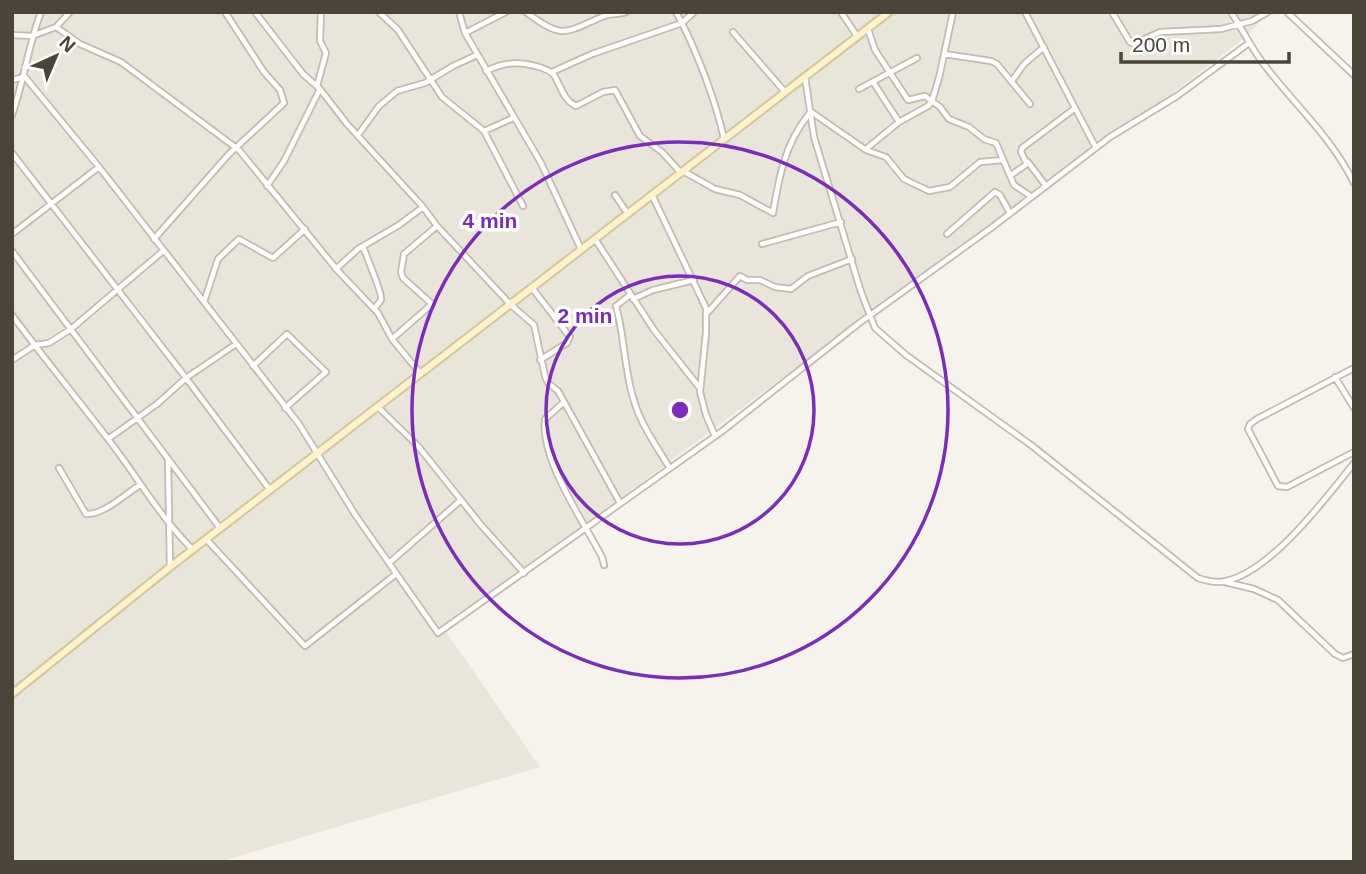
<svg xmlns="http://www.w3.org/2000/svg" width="1366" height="874" font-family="Arial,sans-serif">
<rect width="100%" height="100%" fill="#f6f3ec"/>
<path fill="#eae5da" d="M12,12h1258l-27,27 -144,111 -118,88 -204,144 -333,247 96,138 -322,95h-206z"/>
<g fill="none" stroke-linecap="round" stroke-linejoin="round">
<g stroke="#c2bbae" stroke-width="8">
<path id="minor" d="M70,12l-14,15 24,17 41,18 118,88 99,121 40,42 14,26 28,34
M255,12l48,62 17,15 27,35 76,83 14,19 74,79 23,20 11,51 3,7 10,8 62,112
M379,12l19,18 44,67 42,34 29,-13
M459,12l6,21 76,130 40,86
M526,12c37,28 38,21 78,4 7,-3 15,-1 22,-4
M676,12c19,34 40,89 48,127
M841,12l16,24
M1025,12l71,136
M1112,12l18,30 4,2 26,-12 61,-3 31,-8 16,-9
M1231,12c12,18 21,38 35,55 30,39 66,71 88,116
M1287,12l67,63
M868,29l7,21 33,50 17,-4 15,11 9,12 20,8 15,12 12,4 18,42 18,12
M733,32l52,60
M465,33l41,-21
M12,35l20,1 24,-9
M944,54l47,7 6,3 33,40
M486,71c19,-9 33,-10 53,-4 6,2 11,3 15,8 7,11 9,25 22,31l27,-14 12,-2 25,46 22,16 19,21
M552,72l40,-18 90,-31 12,-11
M25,77l74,90 200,257 57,92 82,117 283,-201 137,-108 133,-96 119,-91 67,-41 72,-53
M805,77l9,60 47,155 14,36 31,27 125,90 167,133c6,2 14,4 21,4 47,-3 107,-84 135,-119
M12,80l12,-3
M1012,81l12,-17 20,-17
M873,82l26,40
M317,86l9,-33 -6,-12 1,-29
M859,89l58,-31
M810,111l56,39 20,7 18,22 25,12 21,-4 30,-25 23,-2
M12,115c12,-34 16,-69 29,-103
M484,131l39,75
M358,135l21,-29 18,-15 28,-8 28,-17 24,-11
M866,149l33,-27 29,-16 4,-5 7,-23 14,-66
M12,153l174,225 50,-34
M1028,162l18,24
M683,171l32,18 25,6 33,18c6,-36 12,-70 36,-99
M1011,175l16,-11 -6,-12 1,-4 52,-39
M267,186l17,-25 36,-72
M615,195l13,19
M652,195l54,113v25l-6,59 6,23 9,21
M12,234l87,-67
M947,234l48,-42 5,3 10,18
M154,239l75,-85 55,-51 -4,-13 -16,-18 -39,-60
M595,239l59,91 45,57
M762,244l79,-22
M363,246c3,10 20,48 18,54 -2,3 -5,6 -7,9
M12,251l208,277
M336,269l22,-20 41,-24 24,-18
M532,288l38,49 -3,6 -27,17
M630,295l-14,11c9,32 8,66 19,98 7,22 22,43 34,63
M633,299l20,-9 41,-10
M204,302l14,-43 21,-20 34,19 32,-29
M708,312l32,-36 7,4h13l15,7 16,2 17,-13 44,-17
M12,315c31,42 64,82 96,124 29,37 51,77 85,111
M392,339l40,-35 -29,-26 -2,-6 3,-18 33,-28
M12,360l23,-15 14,-2 22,-14 92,-78
M253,366l34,-32 39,38 -41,36
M1354,368l-97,51 -7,5 -2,5 30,57 9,1 67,-35
M1335,377l19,31
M564,402l-19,17c-5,41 39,103 57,138l2,8
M378,407l40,39 63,79 43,48
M108,439l49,-35 29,-26 84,112
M168,460l2,106
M59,468l27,46c18,1 39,-20 54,-29
M207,540l98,106 91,-72
M389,563l72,-63
M1225,582l29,7 24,11 57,54 8,4 11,-4"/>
</g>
<g stroke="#d6c79b" stroke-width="10">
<path id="secondary" d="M12,694l158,-127 719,-555"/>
</g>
<use href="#minor" stroke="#fff" stroke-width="4.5"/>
<use href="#secondary" stroke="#fff3cd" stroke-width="6"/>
</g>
<g fill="none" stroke="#7b2cbf" stroke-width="3.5">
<circle cx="680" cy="410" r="134"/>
<circle cx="680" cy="410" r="268"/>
</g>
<circle cx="680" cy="410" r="10" fill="#7b2cbf" stroke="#fff" stroke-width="3.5"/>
<g font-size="21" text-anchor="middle" font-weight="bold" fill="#7b2cbf" stroke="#fff" stroke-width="7" stroke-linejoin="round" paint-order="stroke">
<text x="490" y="228">4 min</text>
<text x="585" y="323">2 min</text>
</g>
<rect width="1366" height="874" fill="none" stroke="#4b4439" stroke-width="28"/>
<g transform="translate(56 56) rotate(44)" stroke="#ffffff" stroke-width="5" paint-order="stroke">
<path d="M0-5L12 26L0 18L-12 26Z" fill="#4b4439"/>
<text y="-10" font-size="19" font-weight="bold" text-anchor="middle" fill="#4b4439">N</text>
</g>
<path d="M1121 52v10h168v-10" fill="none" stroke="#4b4439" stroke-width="3.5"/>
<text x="1132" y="52" font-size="21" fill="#4b4439" stroke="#ffffff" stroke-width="5" paint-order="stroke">200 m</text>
</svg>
